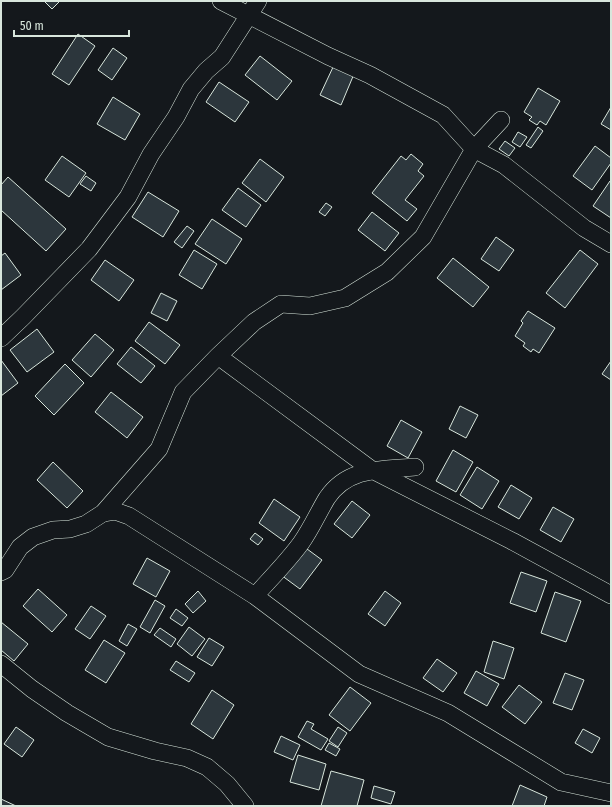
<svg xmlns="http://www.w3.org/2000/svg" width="612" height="807" font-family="'Fira Sans Condensed',sans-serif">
<rect width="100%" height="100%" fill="#14181c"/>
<path fill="#2c363c" stroke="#d8e6dc" d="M44,1h16l-8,8z
M78,34l17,12 -26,39 -17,-11z
M113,48l14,10 -15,22 -14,-10z
M260,56l32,25 -15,19 -32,-25z
M334,65l20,9 -13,31 -21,-10z
M219,82l30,20 -14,20 -29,-20z
M538,88l22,13 -14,24 -6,-4 -3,4 -8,-5 3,-3 -8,-5z
M113,97l27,17 -15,26 -28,-16z
M611,107v23l-10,-6z
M538,127l5,4 -12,17 -5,-3z
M518,132l9,5 -7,10 -8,-5z
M505,141l10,7 -6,8 -10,-7z
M595,146l16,12v5l-19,27 -19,-14z
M411,154l12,10 -5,7 6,5 -19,24 12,9 -10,12 -35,-28 29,-37 5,4z
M62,156l24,17 -17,24 -24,-17z
M260,159l24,18 -18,25 -24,-19z
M86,176l10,7 -5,8 -11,-7z
M8,177l58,52 -20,22 -45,-41v-25z
M610,181l1,1v36l-18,-12z
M238,188l23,17 -15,22 -24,-17z
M148,192l31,19 -16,26 -31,-20z
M326,203l6,4 -7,9 -6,-4z
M372,212l27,21 -14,18 -27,-21z
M212,219l30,20 -16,25 -31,-20z
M187,226l7,5 -12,17 -8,-6z
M496,237l18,13 -15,21 -18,-12z
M194,250l23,14 -15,25 -23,-14z
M580,250l18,14 -33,44 -19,-15z
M5,253l16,22 -20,15v-34z
M453,258l36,29 -16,20 -36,-29z
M105,260l29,20 -15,21 -28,-21z
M161,293l16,8 -10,20 -16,-8z
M528,311l27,17 -16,25 -6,-4 -2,3 -8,-6 2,-3 -10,-7 8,-13 -2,-2z
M149,322l31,23 -15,19 -30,-23z
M37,329l17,23 -27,20 -17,-22z
M95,334l19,16 -23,27 -19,-17z
M131,347l24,19 -14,17 -24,-19z
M1,360l17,23 -17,13z
M611,361v19l-9,-6z
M65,364l19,19 -30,32 -19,-19z
M111,392l32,25 -16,21 -32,-26z
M460,406l18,9 -12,23 -17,-9z
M401,420l21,12 -14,26 -21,-12z
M453,450l20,12 -17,30 -20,-11z
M53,462l30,29 -16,17 -30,-28z
M477,467l22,14 -17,28 -22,-14z
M511,485l21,13 -13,21 -21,-12z
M274,499l26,18 -16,24 -25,-18z
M352,501l18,14 -18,23 -18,-14z
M553,507l21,12 -13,23 -21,-12z
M255,533l8,6 -5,6 -8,-6z
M303,546l19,14 -22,29 -19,-14z
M147,558l23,13 -14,26 -23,-13z
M521,572l26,9 -11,31 -26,-9z
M38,589l29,26 -15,17 -29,-26z
M198,591l8,10 -13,12 -8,-9z
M385,591l16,12 -16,23 -17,-12z
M555,592l26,9 -15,41 -25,-9z
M155,600l10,6 -15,27 -10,-6z
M91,606l15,10 -16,23 -15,-10z
M176,609l12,9 -6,8 -12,-8z
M1,622l27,22 -14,17 -13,-11z
M128,624l9,5 -10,17 -8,-5z
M189,627l16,12 -13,17 -15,-12z
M160,628l16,11 -5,8 -17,-12z
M209,638l15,9 -12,19 -15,-9z
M104,640l21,13 -19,30 -21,-13z
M493,641l21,7 -10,31 -20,-7z
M437,659l20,14 -14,19 -20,-14z
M176,661l19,12 -6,9 -19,-12z
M476,671l23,13 -12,22 -23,-13z
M565,673l19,7 -12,30 -19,-7z
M519,685l23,17 -17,22 -23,-17z
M350,687l21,16 -21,28 -21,-16z
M212,690l22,15 -21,34 -22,-15z
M307,721l7,3 -3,5 17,10 -7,11 -23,-13z
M16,727l18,13 -12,17 -18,-13z
M338,727l9,6 -9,14 -9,-6z
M583,729l17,9 -8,15 -17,-10z
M281,736l19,9 -7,15 -19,-8z
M329,743l11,6 -4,7 -11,-6z
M298,755l28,9 -7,26 -29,-8z
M331,771l33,9 -7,26h-36z
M520,785l27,12 -3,9h-32z
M374,786l21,6 -4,12 -20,-6z
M1,799l15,7h-15z"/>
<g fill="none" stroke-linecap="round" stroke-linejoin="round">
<g stroke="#d8e6dc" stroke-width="18">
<path id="minor" d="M221,1l107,55 42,19 73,40 31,34 27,-29
M1,338l22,-21 66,-68 39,-52 23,-43 25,-37 15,-28 15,-18 16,-14 36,-56
M218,356l154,114 140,71 99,54
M103,513l56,-64 24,-57 35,-36 36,-34 27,-18 29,2 35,-8 42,-26 36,-35 51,-88 30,16 80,63 27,16
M1,572l4,-2 15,-23 13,-10 20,-7 17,-1 16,-5 17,-11 12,-2 14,5 126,80 104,78 89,39 113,69 50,11
M255,596c15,-17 33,-35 46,-53 10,-14 17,-30 26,-45 21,-31 54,-28 88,-31
M1,664l31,25 35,24 41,24 47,14 32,7 20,9 20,17 18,22"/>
</g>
<use href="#minor" stroke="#14181c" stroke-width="17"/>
</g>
<rect width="612" height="807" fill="none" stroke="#d8e6dc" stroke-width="4"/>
<path d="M14 30v6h115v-6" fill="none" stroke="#d8e6dc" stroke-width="2"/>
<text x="20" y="30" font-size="12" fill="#d8e6dc" stroke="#14181c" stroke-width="3" paint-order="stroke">50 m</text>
</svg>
